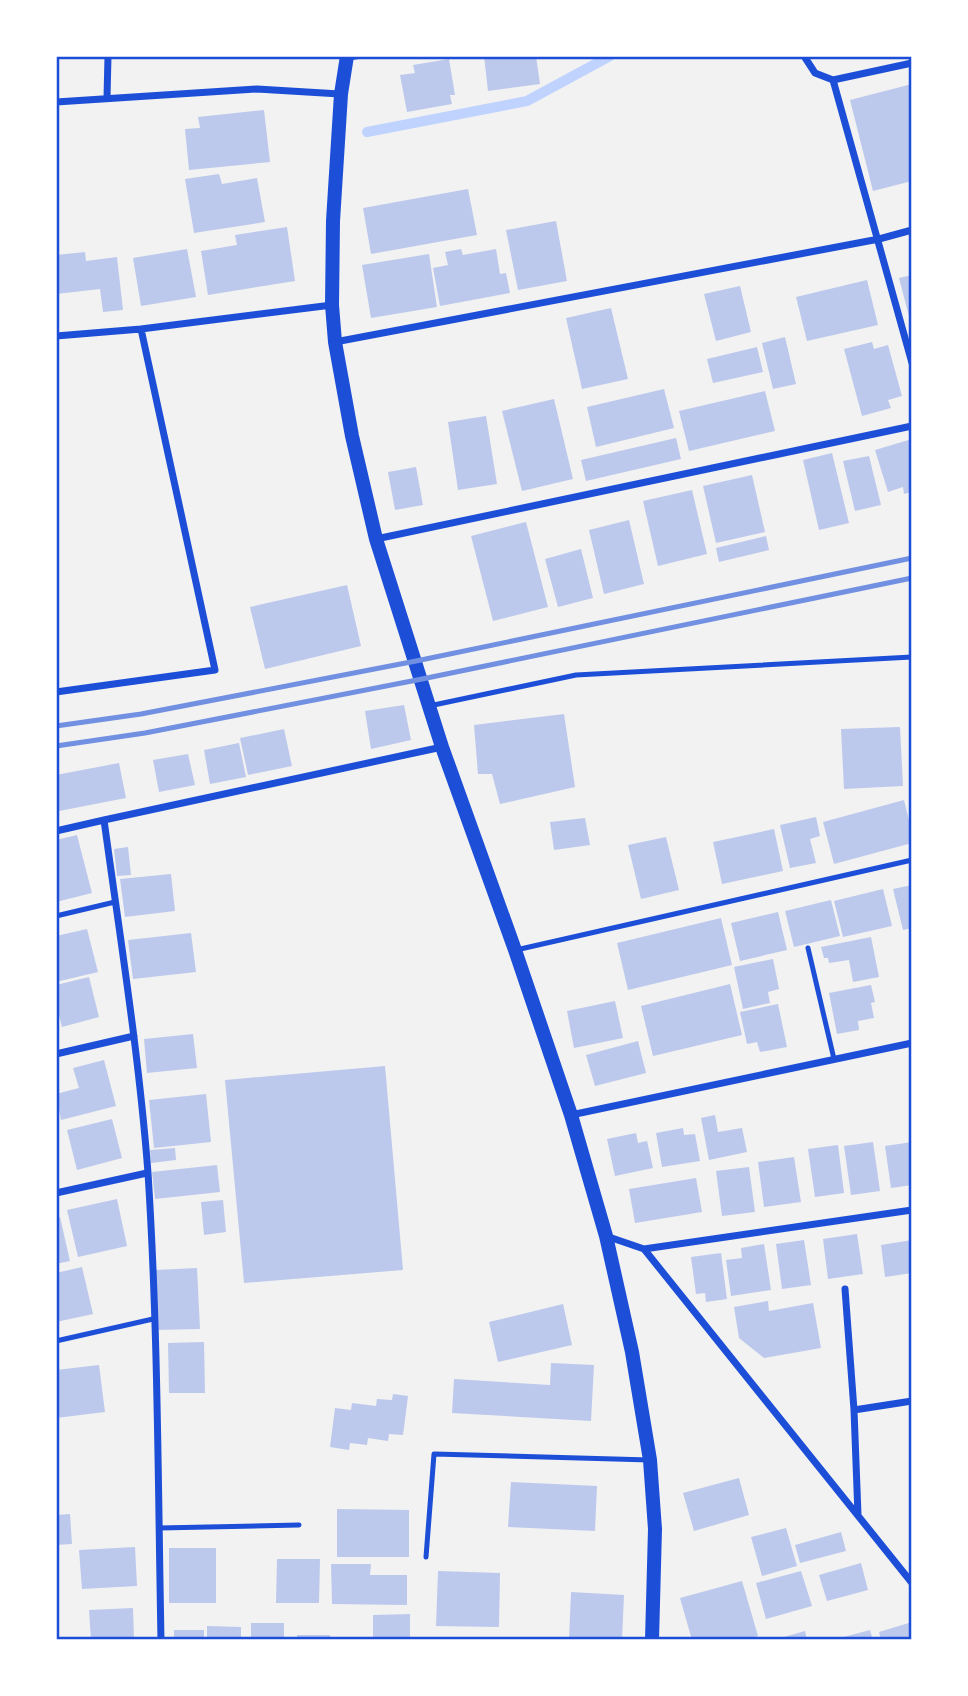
<svg xmlns="http://www.w3.org/2000/svg" width="968" height="1696" font-family="Lora,serif">
<rect width="100%" height="100%" fill="#f2f2f2"/>
<g fill="none" stroke-linecap="round" stroke-linejoin="round">
<path stroke="#bfd3fe" stroke-width="10" d="M367,132l160,-31 83,-45"/>
</g>
<path fill="#bdc9ec" d="M484,56h52l4,28 -52,7z
M449,59l6,36h-5l2,9 -45,8 -7,-37 15,-2 -2,-8z
M912,84v97l-39,10 -23,-91z
M264,110l6,52 -81,8 -4,-41 15,-1 -2,-11z
M219,174l3,10 35,-6 8,44 -71,11 -9,-54z
M468,189l9,46 -106,19 -8,-46z
M556,221l11,60 -49,9 -12,-60z
M287,227l8,54 -87,14 -7,-44 36,-6 -2,-10z
M187,249l9,48 -55,9 -8,-48z
M461,249l2,6 33,-6 4,25 6,-1 4,20 -70,13 -7,-38 15,-3 -3,-13z
M85,252l1,9 31,-4 6,53 -20,2 -3,-23 -44,5v-39z
M429,254l8,53 -66,11 -9,-53z
M912,275v48l-1,1 -12,-46z
M867,280l11,45 -71,16 -11,-44z
M740,286l11,46 -35,9 -12,-47z
M611,308l17,71 -46,10 -16,-71z
M785,337l11,47 -23,5 -11,-46z
M872,342l2,7 14,-4 14,51 -14,4 3,8 -29,8 -18,-67z
M757,347l6,25 -50,11 -6,-24z
M664,389l10,39 -78,19 -9,-40z
M765,391l10,40 -86,20 -10,-40z
M554,399l19,80 -51,12 -20,-80z
M486,416l11,68 -39,6 -10,-68z
M676,438l5,21 -95,22 -5,-21z
M912,439v53l-8,2 -1,-7 -15,5 -13,-42z
M832,453l17,70 -30,7 -16,-70z
M869,456l12,49 -26,6 -12,-50z
M416,467l7,38 -28,5 -7,-38z
M752,475l13,57 -49,11 -13,-57z
M692,490l15,64 -49,12 -15,-65z
M629,520l15,64 -40,10 -15,-64z
M526,522l22,85 -55,14 -22,-85z
M766,536l3,14 -50,12 -3,-14z
M581,549l12,49 -35,9 -13,-48z
M347,585l14,61 -96,23 -15,-62z
M404,705l7,35 -40,9 -6,-38z
M564,714l11,73 -75,17 -8,-30h-14l-4,-49z
M900,727l3,59 -59,3 -3,-60z
M284,729l8,37 -44,9 -8,-37z
M239,743l7,34 -36,7 -6,-34z
M188,754l7,31 -36,7 -6,-32z
M119,763l7,35 -67,13 -3,-36z
M904,800l8,33v10l-78,21 -11,-42z
M816,817l4,19 -10,3 6,24 -26,5 -10,-43z
M585,818l5,27 -36,5 -4,-28z
M774,829l9,42 -61,13 -9,-42z
M77,835l15,58 -36,9v-62z
M666,837l13,53 -38,9 -13,-54z
M128,847l3,28 -14,1 -3,-27z
M171,874l4,37 -50,6 -5,-38z
M912,885v43l-9,2 -10,-41z
M883,889l9,37 -49,11 -9,-36z
M831,900l9,36 -46,11 -9,-36z
M778,912l9,38 -47,11 -9,-38z
M721,918l11,47 -104,25 -11,-47z
M87,929l11,43 -42,10v-46z
M191,933l5,39 -63,7 -5,-39z
M871,937l8,40 -26,5 -4,-22 -20,3 -1,-5h-4l-3,-11z
M773,959l6,30 -11,3 2,11 -27,6 -9,-42z
M89,977l10,40 -37,10 -6,-24v-18z
M730,984l12,51 -89,21 -12,-50z
M871,985l4,17 -4,1 3,15 -16,3 1,9 -22,4 -8,-41z
M615,1001l8,37 -49,10 -7,-37z
M778,1004l9,43 -27,5 -3,-10 -10,2 -7,-32z
M193,1034l4,34 -50,5 -3,-34z
M638,1041l8,32 -51,13 -9,-31z
M104,1060l12,46 -55,14 -5,-26 23,-6 -6,-20z
M385,1066l18,204 -159,13 -19,-203z
M206,1094l5,48 -57,6 -5,-48z
M715,1115l3,17 24,-4 5,24 -38,8 -8,-42z
M112,1119l10,39 -45,12 -10,-40z
M683,1128l1,7 11,-1 5,27 -38,6 -6,-34z
M636,1133l2,10 9,-2 6,27 -38,8 -8,-37z
M873,1142l7,49 -29,4 -7,-49z
M912,1142v43l-21,3 -6,-42z
M838,1145l6,48 -29,4 -7,-48z
M175,1148l1,12 -25,3 -1,-13z
M794,1157l7,45 -37,5 -6,-45z
M217,1165l3,27 -65,7 -3,-27z
M749,1167l6,45 -33,4 -6,-45z
M696,1178l6,34 -67,11 -6,-34z
M117,1199l10,47 -49,11 -11,-47z
M223,1200l3,32 -22,3 -3,-33z
M60,1217l10,44 -14,3v-46z
M857,1234l6,40 -35,5 -5,-40z
M804,1240l7,45 -29,4 -6,-45z
M912,1240v33l-27,4 -4,-32z
M764,1244l7,46 -40,6 -5,-36 16,-2 -1,-10z
M721,1253l6,46 -21,3 -1,-9 -9,1 -5,-37z
M82,1267l11,47 -37,8v-49z
M197,1268l3,61 -43,1 -1,-60z
M768,1301l1,10 44,-8 8,45 -57,10 -25,-20 -5,-31z
M563,1304l9,41 -74,17 -9,-40z
M204,1342l1,51h-36l-1,-50z
M551,1363l43,2 -3,56 -139,-8 2,-34 96,6z
M99,1365l6,47 -49,6v-48z
M393,1394l15,2 -5,39 -14,-1 -1,7 -20,-3 -1,7 -17,-2 -1,7 -19,-3 5,-39 16,2 1,-7 24,3 1,-7 15,1z
M739,1478l10,37 -55,16 -11,-38z
M511,1482l86,4 -2,45 -87,-4z
M337,1509l72,1v47h-72z
M70,1514l2,30 -16,1v-30z
M786,1528l11,38 -35,10 -11,-39z
M841,1532l5,19 -46,12 -5,-18z
M135,1547l2,39 -55,3 -3,-39z
M169,1548h47v55h-47z
M277,1559h43l-1,44h-43z
M861,1563l7,27 -41,11 -8,-26z
M331,1564h40l-1,11h37v30l-75,-1z
M438,1571l62,2 -1,54 -63,-1z
M801,1571l11,35 -46,13 -10,-36z
M742,1581l16,55 -14,4h-52l-12,-42z
M571,1592l53,3 -2,45h-53z
M133,1608l1,32h-43l-2,-30z
M410,1614v26h-37v-25z
M912,1622v18h-31l-2,-8z
M251,1623h33v17h-33z
M207,1626l34,1v13h-34z
M174,1630h30v10h-30z
M870,1630l3,10h-37v-1z
M805,1631l2,9h-30v-1z
M297,1635h33l1,5h-34z"/>
<g fill="none" stroke-linecap="round" stroke-linejoin="round">
<path stroke="#1d4ed8" stroke-width="5" d="M348,58l14,-2
M429,706l147,-31 336,-18
M56,916l59,-14
M808,948l26,111
M516,950l396,-90
M56,1341l97,-22
M159,1528l140,-3
M426,1557l8,-103 216,6"/>
<path stroke="#1d4ed8" stroke-width="7" d="M804,56l11,17 18,7 79,-17
M833,80l79,283
M107,98l1,-42
M56,102l201,-13 83,5
M56,336l85,-7 191,-24
M335,342l544,-103 33,-9
M376,539l536,-113
M56,692l159,-22 -74,-341
M104,820l338,-73
M56,831l48,-11c16,117 35,235 44,353 10,155 10,312 13,467
M56,1054l78,-18
M571,1115l341,-72
M56,1193l91,-20
M606,1236l38,13 268,334
M644,1249l268,-39
M845,1289l9,121 4,105
M854,1410l58,-9"/>
<path stroke="#1d4ed8" stroke-width="14" d="M347,56l-6,38 -8,127 -1,84 3,37 17,94 24,103 66,208 73,203 56,165 35,121 26,116 18,108 5,69 -3,111"/>
<path stroke="#7290e2" stroke-width="5" d="M56,726l85,-12 275,-53 496,-103
M56,746l89,-13 277,-54 490,-101"/>
</g>
<rect width="968" height="1696" fill="none" stroke="#ffffff" stroke-width="116"/>
<rect x="58" y="58" width="852" height="1580" fill="none" stroke="#1d4ed8" stroke-width="2.5"/>
</svg>
